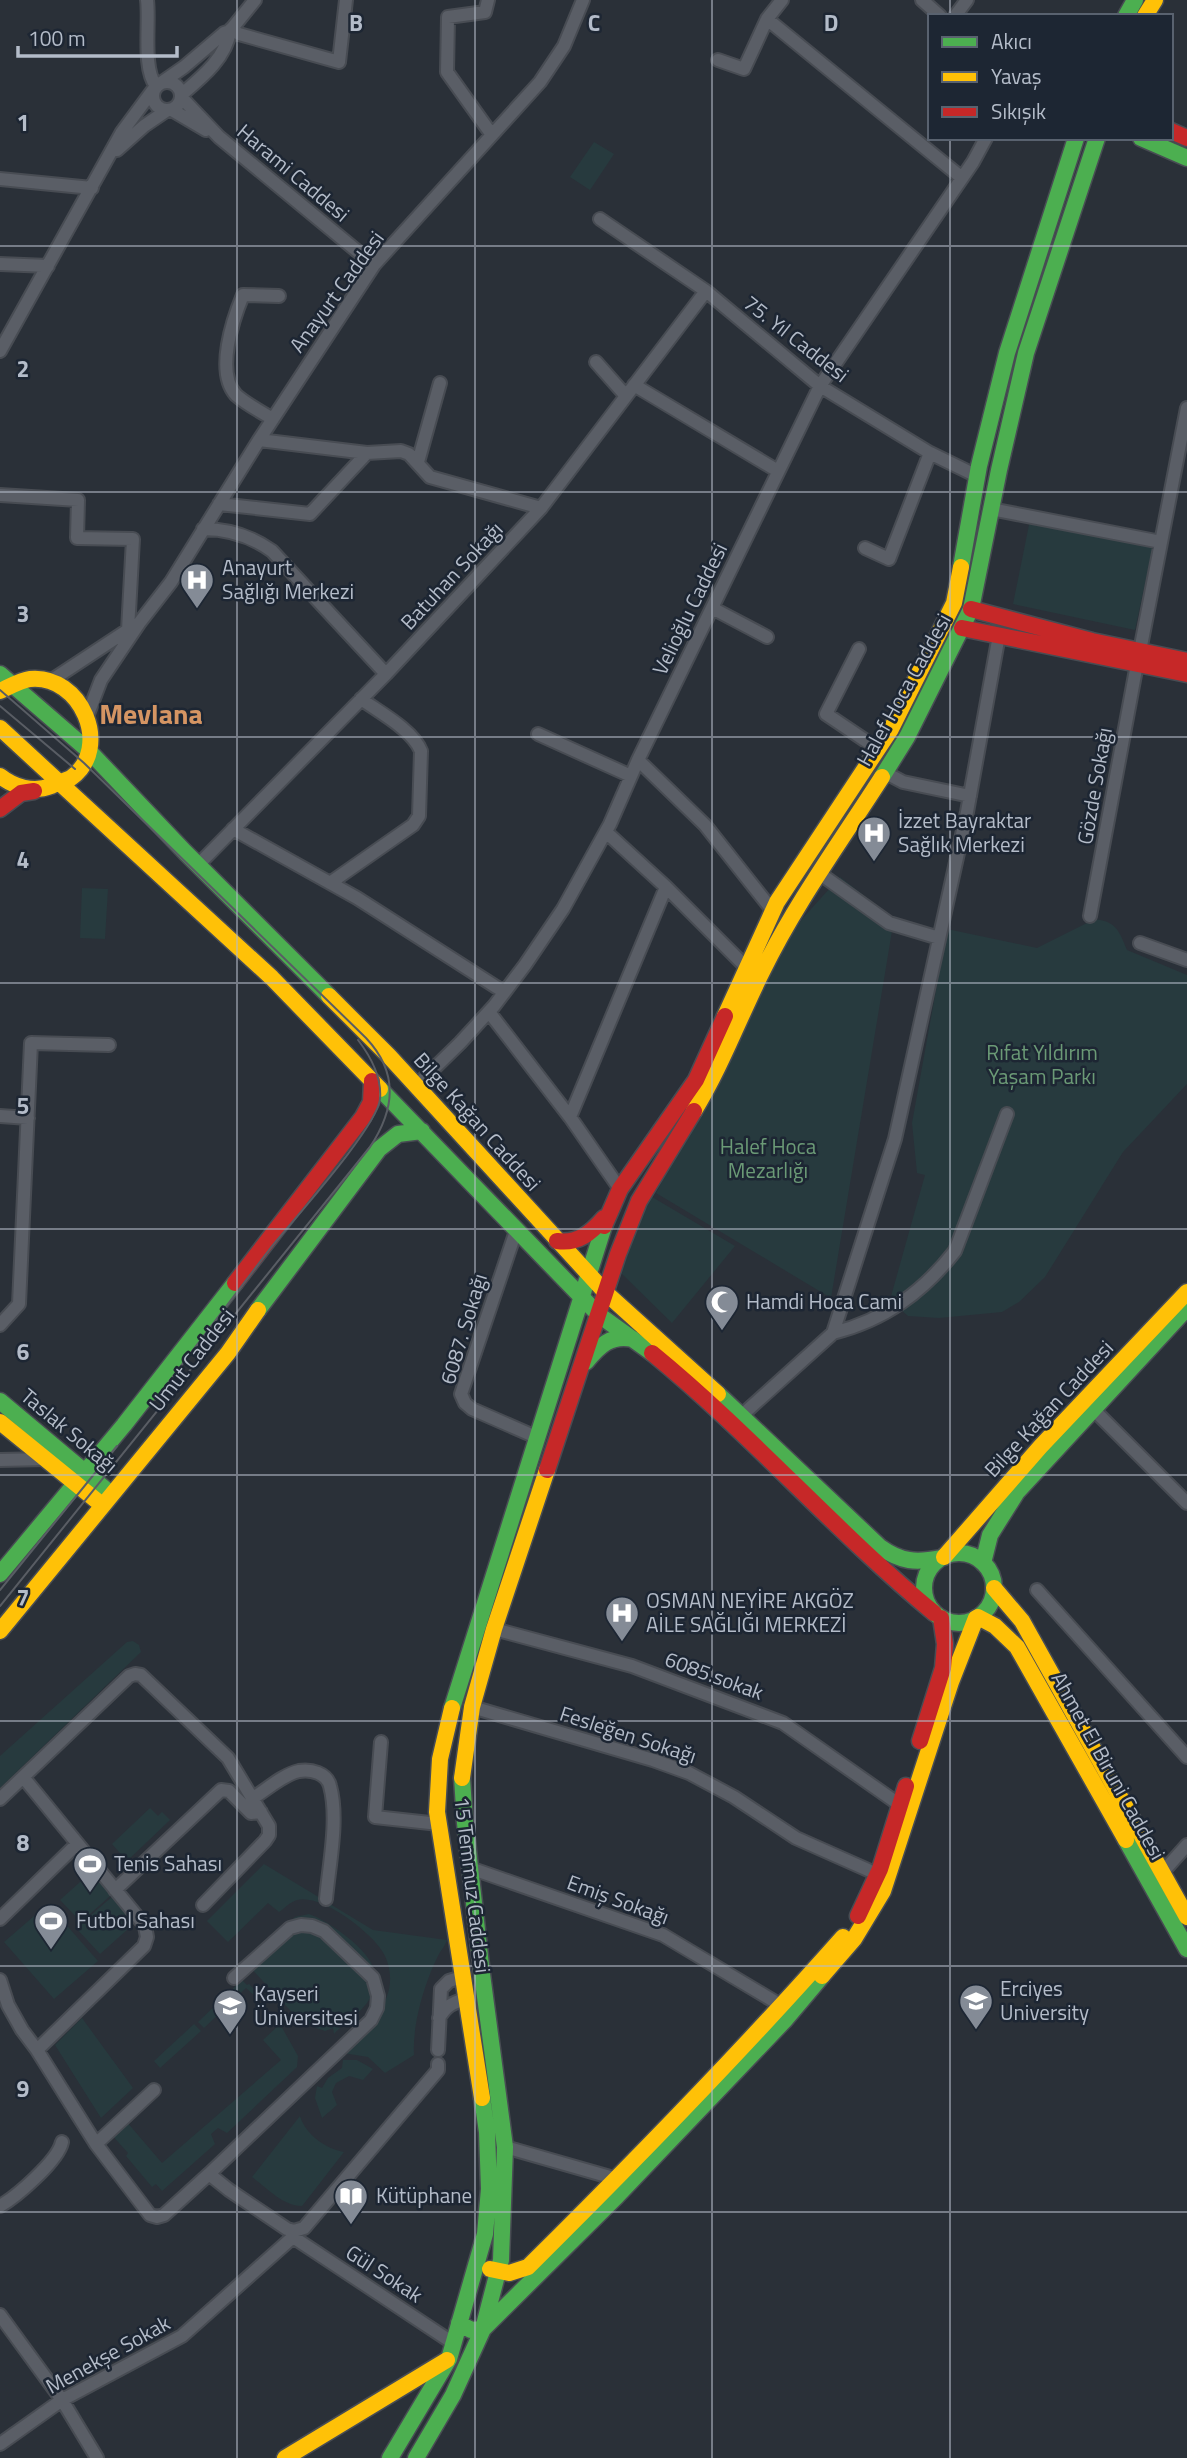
<svg xmlns="http://www.w3.org/2000/svg" width="1187" height="2458" font-family="'Titillium Web',sans-serif">
<rect width="100%" height="100%" fill="#2a3038"/>
<path fill="#273a3e" d="M594,142l20,12 -24,36 -20,-13z
M1030,520l123,26 -18,84 -122,-26z
M840,877l54,42 -63,379 -175,-105 133,-255 13,-19z
M82,888l26,1 -3,50 -25,-1z
M1095,919c22,3 24,12 32,31l60,25v109l-64,68 -78,125 -26,25 -17,10 -63,6 -31,-2 -18,-16 35,-125 -8,-2 -5,-50 35,-194 90,19z
M647,1194l88,52 -63,77 -53,-52z
M133,1641l6,4 2,7 -141,136v-32l127,-114z
M150,1808l8,8 4,-4 8,8 -43,41 -15,-17z
M264,1864l109,66 74,10c-2,6 -5,9 -8,14 -14,27 -27,71 -25,101l-29,18 -17,-16 -25,-4c15,-18 39,-37 45,-60 4,-13 2,-26 -3,-37 -10,-22 -64,-63 -88,-56 -7,2 -12,8 -18,12l-11,-9 -40,39 -21,-21z
M99,1865l20,23 -38,34 -21,-22z
M114,1895l23,26 -37,33 -24,-26z
M48,1904l50,57 -44,38 -50,-57z
M309,1914c18,6 62,36 65,57 1,6 -1,17 -2,23 -7,17 -26,27 -38,40l-1,-6 -8,3 -23,-8 -55,-59 48,-47z
M242,1980l5,5 2,-1 12,12 -3,3 -12,-11 -42,40 -6,-6z
M82,2018l51,70 -32,30 -46,-73z
M194,2024l7,7 -41,37 -6,-7z
M280,2024l18,32 -1,11 -70,66 -9,-5 -7,6 4,10 -53,47 -6,-7 -4,3 -26,-31 2,-3 -17,-19 9,-20 42,49 119,-103 -18,-20z
M343,2060h14l16,9 -10,11 -14,-4 -13,7 -4,9 5,13 -15,13 -7,-20 2,-12 5,2 6,-10 14,-10z
M300,2116c5,18 26,33 44,36l-42,54c-19,0 -35,-18 -50,-29z"/>
<g fill="none" stroke-linecap="round" stroke-linejoin="round">
<g stroke="#484c53" stroke-width="16">
<path id="street" d="M147,0c3,23 -5,68 9,86
M488,0l-3,12 -37,5 -1,55 45,63
M922,0l18,16
M955,16l12,-16
M767,19l195,159
M231,29l8,5 100,28 7,-62
M718,60l26,9 23,-50 15,-19
M153 96a14 14 0 1 1 28 0a14 14 0 1 1-28 0Z
M161,83l23,-16 40,-34 6,-2 25,-31
M181,95c20,-17 45,-37 49,-64
M181,97l38,40 155,128
M172,110l34,20
M117,150l27,-24 22,-15
M0,179l92,9
M600,219l106,72 114,95 110,67 47,23
M0,264l48,2
M0,351l122,-219 31,-42
M596,362l30,34
M634,385l144,86
M273,419c-12,-7 -27,-15 -37,-24 -21,-23 -3,-76 7,-100l36,1
M259,440l108,13 34,-2 8,3 21,23 111,31
M418,462l22,-79
M0,495l78,5 -1,38 56,1 -5,91
M219,504l91,10 57,-61
M991,509l170,33
M203,529c26,0 48,7 69,22l114,123
M865,548l24,11 41,-106
M712,608l55,29
M859,649l-33,65 52,35
M1140,651l47,-243
M52,680l82,-54
M88,714l13,-34 39,-58 31,-40 88,-142 115,-175 166,-183 24,-36 19,-46
M538,734l93,42
M638,760l67,65 68,86
M884,772l19,10 67,14
M233,829l124,69 147,94
M606,832l60,55 80,80
M199,864l187,-190 155,-166 165,-217
M819,873l70,50 50,15
M330,883l83,-58 6,-9 2,-65c-8,-21 -42,-39 -60,-52
M1090,916l47,-252
M1140,943l47,17
M489,1012l81,105 50,72
M416,1086l44,-43 34,-37 31,-41 38,-56 47,-85 28,-64 182,-374 153,-224 13,-24
M0,1116l28,2
M570,1117l96,-230
M516,1231l-55,163 4,9 7,6 64,28
M0,1325l19,-21 12,-261 78,2
M833,1333c52,-13 90,-41 122,-82l52,-137
M1092,1408l95,95
M741,1416l92,-83 62,-194 72,-327 32,-177
M0,1460l46,-1
M1037,1590l150,167
M494,1629l138,37 151,57 117,82
M472,1707l181,53 36,13 45,24 62,41 81,36
M381,1742l-6,75 64,7
M23,1777l122,149 2,11 -3,9 -107,104
M253,1798c13,-8 31,-24 46,-27 12,-2 28,2 31,15 9,33 -1,79 -4,113
M0,1799l129,-123 6,-2 6,1 87,83 41,68v9l-4,6 -62,64
M470,1868l193,67 119,71
M1162,1873l25,-28
M115,1890l106,-100 8,1 22,22 10,-1
M0,1919l77,-75
M234,1978l56,-50 11,-3 11,1 12,5 49,47 5,18 -1,12 -6,12 -162,154 20,16 58,39 7,2 10,-3 134,-158v-6
M0,1980l8,25 14,25 15,20 59,94 54,71 7,2 7,-2 45,-41
M439,2018c7,-12 13,-15 26,-19
M438,2050l3,-61 8,-8 13,-4
M96,2144l58,-54
M505,2147l112,32
M0,2206c16,-9 58,-45 62,-64
M0,2315l62,85 35,58
M0,2444l62,-44 120,-64 111,-99 160,106"/>
</g>
<g stroke="#484c53" stroke-width="19">
<path id="fast" d="M1126,16l9,-16
M1141,138l46,20
M961,567l18,-101 28,-113 69,-215
M0,674l89,77 96,101 144,144
M882,777l25,-40 64,-128 28,-139 27,-117 71,-215
M380,1089l219,226 53,38
M258,1310l121,-161 19,-15 24,-3
M586,1362c13,-16 25,-28 47,-23
M718,1394l162,153c21,15 36,16 61,11
M0,1401l111,93
M924 1588a35 35 0 1 1 70 0a35 35 0 1 1-70 0Z
M983,1563l7,-28 27,-43 170,-184
M0,1574l124,-149 111,-142
M452,1708l152,-482
M1126,1840l61,109
M459,2323l12,7 12,-1 134,-133 167,-175 38,-45
M390,2458l59,-99 36,-125 4,-45 -2,-57 -5,-34
M416,2458l37,-63 30,-66 18,-69 4,-113 -23,-173 -17,-151 -3,-45"/>
</g>
<g stroke="#484c53" stroke-width="19">
<path id="slow" d="M1145,16l10,-16
M0,691c9,-4 21,-11 30,-12 51,-5 83,69 41,99 -6,3 -14,5 -20,8 -18,7 -37,1 -51,-10
M0,728l272,250 108,111
M329,996l60,60 217,237 112,101
M725,1016l52,-114 114,-173 63,-126 7,-36
M694,1111c27,-44 45,-93 68,-139 33,-68 79,-131 120,-195
M0,1422l102,83
M944,1557l97,-111 146,-154
M994,1588l28,33 165,296
M978,1617l17,9 22,21 109,193
M0,1631l228,-278 30,-43
M452,1708l-12,51 -3,53 45,286
M462,1778l10,-71 22,-78 53,-159
M822,1976l32,-37 29,-48 68,-209 25,-64
M490,2269l19,4 19,-6c108,-107 214,-216 315,-330
M285,2458l162,-98"/>
</g>
<g stroke="#484c53" stroke-width="19">
<path id="jam" d="M1171,131l16,7
M971,609l121,32 95,20
M962,628l225,46
M0,809l21,-16 13,-2
M604,1226l16,-37 76,-109 29,-64
M557,1241c21,3 34,-8 47,-23
M235,1283l128,-166 8,-15 1,-21
M652,1353c99,81 183,178 282,260
M547,1470l71,-216 21,-53 55,-90
M920,1741l23,-73 2,-24 -4,-26
M858,1916l22,-47 26,-83"/>
</g>
<use href="#street" stroke="#5a5e66" stroke-width="12"/>
<use href="#fast" stroke="#4caf50" stroke-width="16"/>
<use href="#slow" stroke="#ffc107" stroke-width="16"/>
<use href="#jam" stroke="#c62828" stroke-width="16"/>
<path stroke="#595d64" stroke-width="2" d="M0,690l84,73 282,275c33,35 29,71 4,109l-370,459
M0,706l75,63
M155,1400c38,-50 76,-100 114,-150 22,-28 108,-122 111,-151 2,-22 -9,-42 -22,-59
M0,1590l117,-144"/>
</g>
<path fill="none" stroke="#b4bcc9" stroke-width="2" stroke-opacity="0.55" d="M237,0v2458M475,0v2458M712,0v2458M950,0v16M950,138v2320M0,246h1187M0,492h1187M0,737h1187M0,983h1187M0,1229h1187M0,1475h1187M0,1721h1187M0,1966h1187M0,2212h1187"/>
<defs>
<g id="hospital-pin" transform="scale(1.75)"><path d="M0 17L-7.5 6A9.5 9.5 0 1 1 7.5 6Z" fill="#848b96" stroke="#1d2633"/><path d="M-5-5h3v3.5h4V-5h3V5h-3V1.5h-4V5h-3Z" fill="#fff"/></g>
<g id="mosque-pin" transform="scale(1.75)"><path d="M0 17L-7.5 6A9.5 9.5 0 1 1 7.5 6Z" fill="#848b96" stroke="#1d2633"/><path d="M3.5-4.9A6 6 0 1 0 3.5 4.9A5 5 0 1 1 3.5-4.9Z" fill="#fff"/></g>
<g id="stadium-pin" transform="scale(1.75)"><path d="M0 17L-7.5 6A9.5 9.5 0 1 1 7.5 6Z" fill="#848b96" stroke="#1d2633"/><path d="M0-5a6.5 5 0 1 0 0 10a6.5 5 0 1 0 0-10ZM-3.5-1.8h7v3.6h-7Z" fill="#fff"/></g>
<g id="university-pin" transform="scale(1.75)"><path d="M0 17L-7.5 6A9.5 9.5 0 1 1 7.5 6Z" fill="#848b96" stroke="#1d2633"/><path d="M0-5L7-2L0 1L-7-2ZM-4 1L0 2.5L4 1V4Q0 6-4 4Z" fill="#fff"/></g>
<g id="library-pin" transform="scale(1.75)"><path d="M0 17L-7.5 6A9.5 9.5 0 1 1 7.5 6Z" fill="#848b96" stroke="#1d2633"/><path d="M-6-4Q-3-5.5-.7-3.5V5Q-3 3-6 4ZM6-4Q3-5.5 .7-3.5V5Q3 3 6 4Z" fill="#fff"/></g>
</defs>
<g fill-rule="evenodd">
<use href="#hospital-pin" x="197" y="580"/>
<use href="#hospital-pin" x="874" y="833"/>
<use href="#mosque-pin" x="722" y="1302"/>
<use href="#hospital-pin" x="622" y="1613"/>
<use href="#stadium-pin" x="90" y="1864"/>
<use href="#stadium-pin" x="51" y="1921"/>
<use href="#university-pin" x="976" y="2001"/>
<use href="#university-pin" x="230" y="2006"/>
<use href="#library-pin" x="351" y="2196"/>
</g>
<g text-anchor="middle" stroke-width="5" stroke-linejoin="round" paint-order="stroke">
<g font-size="21" fill="#b4bcc9" stroke="#1d2633">
<text transform="translate(293 173) rotate(40)" y="7">Harami Caddesi</text>
<text transform="translate(337 292) rotate(-54)" y="7">Anayurt Caddesi</text>
<text transform="translate(796 339) rotate(38)" y="7">75. Yıl Caddesi</text>
<text transform="translate(452 576) rotate(-47)" y="7">Batuhan Sokağı</text>
<text transform="translate(690 609) rotate(-64)" y="7">Velioğlu Caddesi</text>
<text transform="translate(904 690) rotate(-61)" y="7">Halef Hoca Caddesi</text>
<text transform="translate(1095 786) rotate(-80)" y="7">Gözde Sokağı</text>
<text transform="translate(477 1122) rotate(48)" y="7">Bilge Kağan Caddesi</text>
<text transform="translate(464 1329) rotate(-73)" y="7">6087. Sokağı</text>
<text transform="translate(192 1360) rotate(-52)" y="7">Umut Caddesi</text>
<text transform="translate(1049 1409) rotate(-47)" y="7">Bilge Kağan Caddesi</text>
<text transform="translate(69 1431) rotate(40)" y="7">Taslak Sokağı</text>
<text transform="translate(714 1676) rotate(20)" y="7">6085.sokak</text>
<text transform="translate(628 1735) rotate(18)" y="7">Fesleğen Sokağı</text>
<text transform="translate(1108 1766) rotate(61)" y="7">Ahmet El Biruni Caddesi</text>
<text transform="translate(472 1885) rotate(83)" y="7">15 Temmuz Caddesi</text>
<text transform="translate(618 1900) rotate(20)" y="7">Emiş Sokağı</text>
<text transform="translate(384 2274) rotate(33)" y="7">Gül Sokak</text>
<text transform="translate(108 2355) rotate(-29)" y="7">Menekşe Sokak</text>
</g>
<g font-size="21" fill="#b4bcc9" stroke="#1d2633" text-anchor="start">
<text x="222" y="575">Anayurt<tspan x="222" dy="24">Sağlığı Merkezi</tspan></text>
<text x="898" y="828">İzzet Bayraktar<tspan x="898" dy="24">Sağlık Merkezi</tspan></text>
<text x="746" y="1309">Hamdi Hoca Cami</text>
<text x="646" y="1608">OSMAN NEYİRE AKGÖZ<tspan x="646" dy="24">AİLE SAĞLIĞI MERKEZİ</tspan></text>
<text x="114" y="1871">Tenis Sahası</text>
<text x="76" y="1928">Futbol Sahası</text>
<text x="1000" y="1996">Erciyes<tspan x="1000" dy="24">University</tspan></text>
<text x="254" y="2001">Kayseri<tspan x="254" dy="24">Üniversitesi</tspan></text>
<text x="376" y="2203">Kütüphane</text>
</g>
<g font-size="21" fill="#6b9a76" stroke="#1d2633">
<text x="1042" y="1060">Rıfat Yıldırım<tspan x="1042" dy="24">Yaşam Parkı</tspan></text>
<text x="768" y="1154">Halef Hoca<tspan x="768" dy="24">Mezarlığı</tspan></text>
</g>
<g font-size="28" font-weight="bold" fill="#d59563" stroke="#1d2633">
<text x="151" y="724">Mevlana</text>
</g>
</g>
<g font-size="23" text-anchor="middle" font-weight="bold" fill="#b4bcc9" stroke="#1d2633" stroke-width="5" stroke-linejoin="round" paint-order="stroke">
<text x="356" y="31">B</text>
<text x="594" y="31">C</text>
<text x="831" y="31">D</text>
<text x="23" y="131">1</text>
<text x="23" y="377">2</text>
<text x="23" y="622">3</text>
<text x="23" y="868">4</text>
<text x="23" y="1114">5</text>
<text x="23" y="1360">6</text>
<text x="23" y="1606">7</text>
<text x="23" y="1851">8</text>
<text x="23" y="2097">9</text>
</g>
<rect x="928" y="14" width="245" height="126" fill="#1d2633" stroke="#59626f" stroke-width="2"/>
<rect x="942" y="37" width="35" height="10" fill="#4caf50" stroke="#59626f" stroke-width="2"/>
<text x="991" y="49" font-size="21" fill="#b4bcc9">Akıcı</text>
<rect x="942" y="72" width="35" height="10" fill="#ffc107" stroke="#59626f" stroke-width="2"/>
<text x="991" y="84" font-size="21" fill="#b4bcc9">Yavaş</text>
<rect x="942" y="107" width="35" height="10" fill="#c62828" stroke="#59626f" stroke-width="2"/>
<text x="991" y="119" font-size="21" fill="#b4bcc9">Sıkışık</text>
<path d="M18 46v10h159v-10" fill="none" stroke="#b4bcc9" stroke-width="3.5"/>
<text x="28" y="46" font-size="21" fill="#b4bcc9" stroke="#1d2633" stroke-width="5" paint-order="stroke">100 m</text>
</svg>
